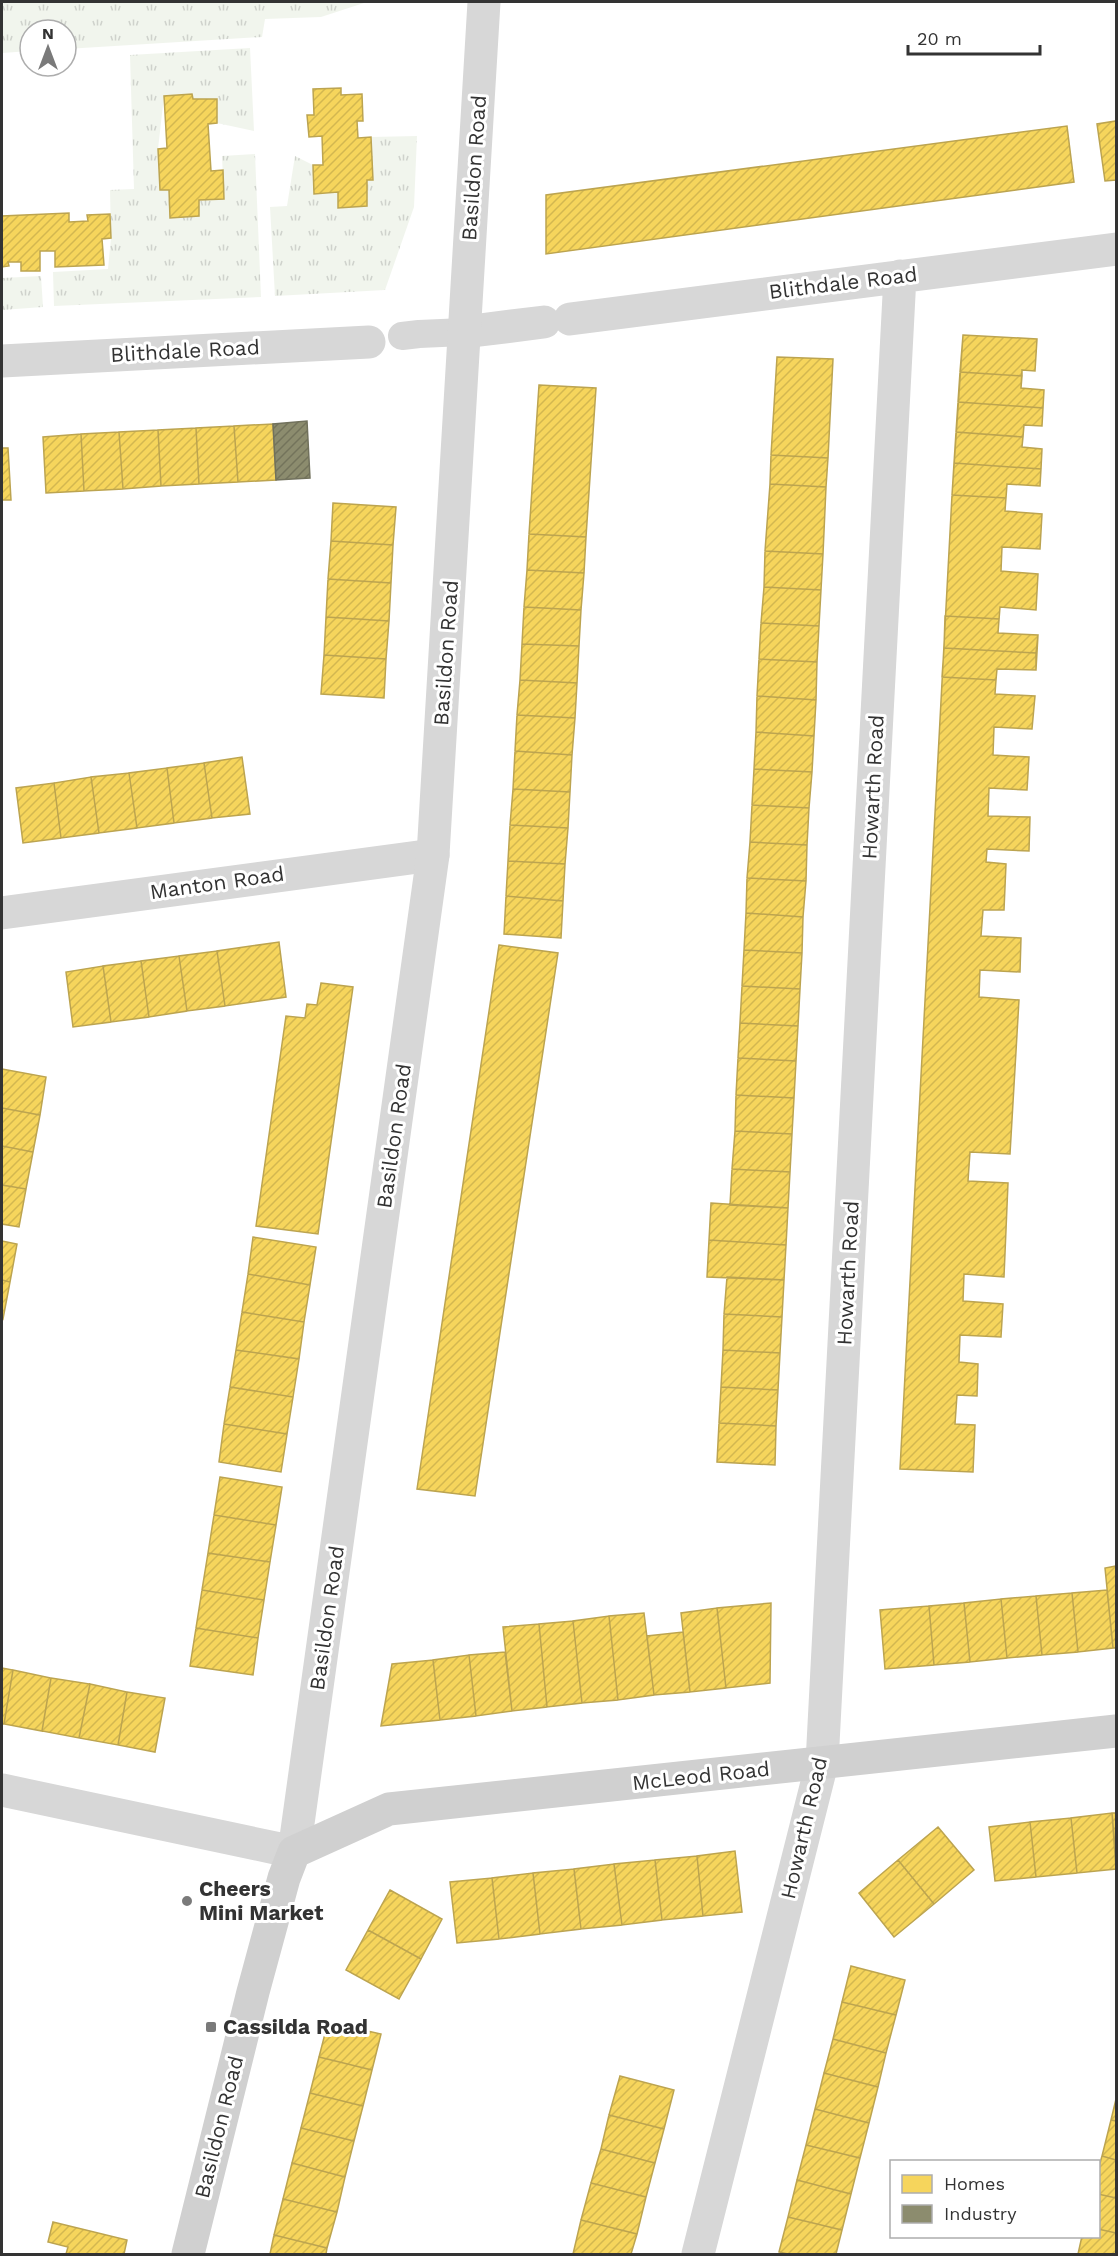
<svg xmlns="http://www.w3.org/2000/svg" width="1118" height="2256" font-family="'Work Sans',sans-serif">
<defs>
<pattern id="grass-tufts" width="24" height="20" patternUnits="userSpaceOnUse" patternTransform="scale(1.5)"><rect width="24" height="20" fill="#f1f5ed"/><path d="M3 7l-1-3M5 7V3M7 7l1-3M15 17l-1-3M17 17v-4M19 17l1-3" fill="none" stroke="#cfd2cc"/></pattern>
<pattern id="homes-hatch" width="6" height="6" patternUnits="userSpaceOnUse" patternTransform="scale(1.5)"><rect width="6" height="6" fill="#f6d55c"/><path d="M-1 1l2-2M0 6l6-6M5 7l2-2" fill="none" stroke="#d3b750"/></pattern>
<pattern id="industry-hatch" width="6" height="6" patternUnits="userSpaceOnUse" patternTransform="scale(1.5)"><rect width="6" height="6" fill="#8c8c6e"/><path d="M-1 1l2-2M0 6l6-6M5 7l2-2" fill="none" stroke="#73735b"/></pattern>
</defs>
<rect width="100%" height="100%" fill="#fff"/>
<path fill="url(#grass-tufts)" d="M2,2h365l-46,15 -56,2 -3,18 -196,12v-19h-36v21l-28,2z
M250,48l4,83 -37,-8 -1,-24h-23l-1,-5 -28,2 -6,53 2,40 9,1 1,27 29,-1v-16l25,-1 -2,-43 33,-2 6,143 -207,9 -1,-34 55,-3 3,-31 -1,-48 24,-1 -4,-134z
M417,136l-3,71 -29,83 -110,6 -5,-89 17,-1 8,-50 18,9 1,29 24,-2 29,-12 4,-43z
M41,276l2,31 -41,3v-32z"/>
<path fill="url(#homes-hatch)" stroke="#bca450" stroke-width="1.5" d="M341,88v7l21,-1 1,27h-6l1,17 13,-1 2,43h-6v26l-29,2v-16l-24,2 -1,-29h10l-1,-29 -13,1 -2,-22h7l-1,-26z
M192,94l1,5h24v24l-9,1 3,47 12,-1 1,29 -25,1v16l-29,2 -1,-28h-9l-2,-41 9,-1 -3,-52z
M1116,121v59l-11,1 -8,-57z
M1067,126l7,56 -528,72v-59z
M69,213v9l19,-1 -1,-6 23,-1 1,24 -9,1 2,26 -49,2v-16h-15v20h-19v-9h-13l1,4 -7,1v-51z
M963,335l74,4 -2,32 -13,-1 -1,18 23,2 -2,36 -18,-1 -2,22 20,2 -2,37 -33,-2 -2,27 37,3 -2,35 -38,-2 -1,24 37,3 -2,36 -36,-3 -2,26 40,2 -2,35 -39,-1 -1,11 -1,14 40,2 -3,33 -38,-2 -1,28 36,2 -2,33 -38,-2 -1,28 42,1 -1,34 -42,-2 -1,13 20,2 -2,46h-21l-2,26 40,2 -1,34 -40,-2 -1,27 40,3 -9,154 -40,-2 -2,29 40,2 -4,94 -40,-3 -1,27 40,3 -2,33 -41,-2 -1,27 19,2 -1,32 -20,-1 -2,29 20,1 -2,47 -73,-3 52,-974z
M963,335l74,4 -2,32 -13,-1v6l-62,-4z
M777,357l56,2 -5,99 -57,-3z
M960,372l62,4 -1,12 23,2 -1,18 -85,-6z
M539,385l57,3 -10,149 -57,-3z
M958,402l85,6 -1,18 -18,-1 -1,12 -67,-5z
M273,424l3,56 -38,2 -4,-56z
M234,426l4,56 -39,2 -3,-56z
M196,428l3,56 -38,2 -3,-56z
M158,430l3,56 -38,3 -4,-57z
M119,432l4,57 -39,2 -3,-57z
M956,432l67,5 -1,10 20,2 -1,20 -87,-6z
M81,434l3,57 -38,2 -3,-56z
M2,448h6l3,52h-9z
M771,455l57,3 -2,29 -56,-3z
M954,463l87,6 -1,17 -33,-2 -1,14 -54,-3z
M770,484l56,3 -3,67 -58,-3z
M333,503l63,4 -3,38 -62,-4z
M529,534l57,3 -2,36 -57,-3z
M331,541l62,4 -2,38 -63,-4z
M765,551l58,3 -2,36 -57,-3z
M527,570l57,3 -3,37 -57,-3z
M328,579l63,4 -2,38 -63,-4z
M764,587l57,3 -2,36 -58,-3z
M524,607l57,3 -2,36 -57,-2z
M945,616l54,3 -1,14 40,2 -2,18 -92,-5z
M326,617l63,4 -3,38 -62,-4z
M761,623l58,3 -2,36 -58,-3z
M522,644l57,2 -2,37 -57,-3z
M944,648l92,5v17l-39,-1 -1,11 -54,-3z
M324,655l62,4 -2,39 -63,-4z
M759,659l58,3 -1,38 -59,-4z
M520,680l57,3 -2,35 -58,-3z
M757,696l59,4 -2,36 -58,-4z
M517,715l58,3 -3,37 -57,-4z
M756,732l58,4 -2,36 -58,-3z
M515,751l57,4 -2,37 -57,-3z
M242,757l8,57 -38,4 -8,-55z
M204,763l8,55 -38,5 -7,-55z
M167,768l7,55 -37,5 -8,-55z
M754,769l58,3 -3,36 -57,-3z
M129,773l8,55 -38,5 -8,-56z
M91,777l8,56 -38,5 -7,-55z
M54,783l7,55 -38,5 -7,-55z
M513,789l57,3 -2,36 -58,-3z
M752,805l57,3 -2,37 -57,-3z
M510,825l58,3 -3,36 -57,-3z
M750,842l57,3 -1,36 -59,-3z
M508,861l57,3 -2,37 -57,-5z
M747,878l59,3 -3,36 -57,-4z
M506,896l57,5 -2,37 -57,-4z
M746,913l57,4 -1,36 -58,-3z
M279,942l7,55 -61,9 -8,-55z
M499,945l59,8 -83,543 -58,-7z
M744,950l58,3 -2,36 -58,-3z
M217,951l8,55 -38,5 -8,-55z
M179,956l8,55 -38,6 -8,-56z
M141,961l8,56 -38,5 -8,-56z
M103,966l8,56 -38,5 -7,-55z
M321,983l32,4 -35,247 -62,-8 30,-210 19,2 2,-14 10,1z
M742,986l58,3 -2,37 -58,-3z
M740,1023l58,3 -2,35 -58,-3z
M738,1058l58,3 -2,37 -58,-3z
M2,1069l44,8 -6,38 -38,-7z
M736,1095l58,3 -2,36 -57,-3z
M2,1108l38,7 -7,37 -31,-6z
M735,1131l57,3 -2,38 -58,-3z
M2,1146l31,6 -7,37 -24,-4z
M732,1169l58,3 -2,36 -58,-3z
M2,1185l24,4 -7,38 -17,-3z
M711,1203l77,5 -2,37 -77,-5z
M253,1237l63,10 -6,38 -62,-11z
M709,1240l77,5 -2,35 -77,-3z
M2,1241l15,3 -7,38 -8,-2z
M248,1274l62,11 -6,37 -62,-10z
M727,1277l57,3 -2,37 -58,-3z
M2,1280l8,2 -7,37 -1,-1z
M242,1312l62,10 -5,37 -63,-9z
M724,1314l58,3 -2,36 -57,-3z
M236,1350l63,9 -6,38 -63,-10z
M723,1350l57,3 -2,37 -57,-3z
M230,1387l63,10 -6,37 -63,-10z
M721,1387l57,3 -2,36 -57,-3z
M719,1423l57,3 -1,39 -58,-3z
M224,1424l63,10 -6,38 -62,-10z
M220,1477l62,10 -6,38 -62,-10z
M214,1515l62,10 -6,37 -62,-9z
M208,1553l62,9 -6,38 -62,-10z
M1116,1566v82h-3l-8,-80z
M202,1590l62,10 -6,38 -62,-10z
M1107,1590l6,58 -35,4 -6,-59z
M1072,1593l6,59 -36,3 -6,-59z
M1036,1596l6,59 -35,3 -6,-59z
M1001,1599l6,59 -37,4 -6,-59z
M771,1603l-1,80 -44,5 -9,-80z
M964,1603l6,59 -36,3 -5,-59z
M929,1606l5,59 -49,4 -5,-59z
M717,1608l9,80 -36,4 -9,-79z
M644,1613l10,82 -36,5 -9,-84z
M609,1616l9,84 -36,3 -9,-82z
M573,1621l9,82 -35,4 -8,-83z
M539,1624l8,83 -35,4 -9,-84z
M196,1628l62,10 -5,37 -63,-9z
M683,1632l7,60 -36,3 -7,-59z
M505,1652l7,59 -36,5 -7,-61z
M469,1655l7,61 -36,4 -7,-60z
M433,1660l7,60 -59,6 11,-62z
M2,1668l11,2 -9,54h-2z
M13,1670l38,8 -9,53 -38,-7z
M51,1678l39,6 -11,54 -37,-7z
M90,1684l37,8 -9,53 -39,-7z
M127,1692l38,6 -10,54 -37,-7z
M1112,1813h4v45z
M1112,1813l4,56 -39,4 -6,-55z
M1071,1818l6,55 -41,4 -6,-55z
M1030,1822l6,55 -41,4 -6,-54z
M938,1827l36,43 -40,34 -36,-44z
M735,1851l7,61 -39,4 -6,-60z
M697,1856l6,60 -41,4 -7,-60z
M655,1860l7,60 -40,5 -8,-61z
M898,1860l36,44 -40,33 -35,-44z
M614,1864l8,61 -41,4 -7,-60z
M574,1869l7,60 -41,5 -7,-61z
M533,1873l7,61 -41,5 -7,-61z
M492,1878l7,61 -42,4 -7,-61z
M390,1890l52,29 -21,40 -53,-29z
M368,1930l53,29 -22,40 -53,-29z
M851,1966l54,14 -9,35 -54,-13z
M842,2002l54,13 -10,38 -53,-14z
M328,2022l53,12 -9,36 -53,-13z
M833,2039l53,14 -8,34 -54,-14z
M319,2057l53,13 -9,36 -53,-13z
M824,2073l54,14 -9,36 -54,-14z
M620,2076l54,14 -10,39 -55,-14z
M310,2093l53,13 -9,35 -53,-13z
M1116,2099v22l-5,-1z
M815,2109l54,14 -9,35 -54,-13z
M609,2115l55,14 -9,34 -54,-14z
M1111,2120l5,1v39l-14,-4z
M301,2128l53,13 -9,36 -53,-14z
M806,2145l54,13 -9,36 -54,-14z
M601,2149l54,14 -9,34 -55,-14z
M1102,2156l14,4v38l-18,-4v-24z
M292,2163l53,14 -8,35 -54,-13z
M797,2180l54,14 -9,36 -54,-13z
M591,2183l55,14 -9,37 -56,-14z
M1098,2194l18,4v35l-18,-4z
M283,2199l54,13 -10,36 -53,-13z
M788,2217l54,13 -6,24h-48l-9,-2z
M581,2220l56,14 -6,20h-58z
M53,2222l74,18 -3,14h-58l2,-7 -20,-5z
M1098,2229l18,4v21h-38l4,-18h16z
M274,2235l53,13 -1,6h-56z"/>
<path fill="url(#industry-hatch)" stroke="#71715c" stroke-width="1.5" d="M307,421l3,57 -34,2 -3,-56z"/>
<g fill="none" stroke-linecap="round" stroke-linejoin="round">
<path stroke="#d7d7d7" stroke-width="28" d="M402,336l17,-2 45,-2"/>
<path stroke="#d7d7d7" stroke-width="33" d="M570,319l546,-70
M464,332l80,-10
M2,361l367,-19
M2,913l431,-58
M2,1790l292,62
M698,2254l124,-491 78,-1487"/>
<path stroke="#d7d7d7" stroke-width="33" d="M294,1852l139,-997 51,-853"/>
<path stroke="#d0d0d0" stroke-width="33" d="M188,2254l65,-262 31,-114 10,-26 95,-43 727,-78"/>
</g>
<g fill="#7a7a7a" stroke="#fff" stroke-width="2">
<circle cx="187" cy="1901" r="6"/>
<rect x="205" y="2021" width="12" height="12" rx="3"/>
</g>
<g text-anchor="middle" stroke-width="6" stroke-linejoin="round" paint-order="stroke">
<g font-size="21" fill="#333" stroke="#fff">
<text transform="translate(474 168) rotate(-86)" y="7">Basildon Road</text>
<text transform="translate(843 283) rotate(-7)" y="7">Blithdale Road</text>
<text transform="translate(185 351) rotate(-3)" y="7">Blithdale Road</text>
<text transform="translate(446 653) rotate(-86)" y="7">Basildon Road</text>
<text transform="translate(873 787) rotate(-87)" y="7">Howarth Road</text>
<text transform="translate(217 883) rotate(-8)" y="7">Manton Road</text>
<text transform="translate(394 1136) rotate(-82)" y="7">Basildon Road</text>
<text transform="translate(848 1273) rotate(-87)" y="7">Howarth Road</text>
<text transform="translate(327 1618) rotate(-82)" y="7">Basildon Road</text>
<text transform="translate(701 1776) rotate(-6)" y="7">McLeod Road</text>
<text transform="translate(804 1828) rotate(-77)" y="7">Howarth Road</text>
<text transform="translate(219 2127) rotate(-76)" y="7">Basildon Road</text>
</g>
<g font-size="21" font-weight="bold" fill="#333" stroke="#fff" text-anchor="start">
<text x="199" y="1896">Cheers<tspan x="199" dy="24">Mini Market</tspan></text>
<text x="223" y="2034">Cassilda Road</text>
</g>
</g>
<rect width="1118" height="2256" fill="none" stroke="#333333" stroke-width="6"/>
<rect x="890" y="2160" width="210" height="78" fill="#ffffff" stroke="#adadad" stroke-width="1.5"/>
<rect x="902" y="2175" width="30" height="18" fill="#f6d55c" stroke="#adadad" stroke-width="1.5"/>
<text x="944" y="2190" font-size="18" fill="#333333">Homes</text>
<rect x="902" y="2205" width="30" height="18" fill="#8c8c6e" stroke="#adadad" stroke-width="1.5"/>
<text x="944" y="2220" font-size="18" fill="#333333">Industry</text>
<g transform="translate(48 48)"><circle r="28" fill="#ffffff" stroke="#adadad" stroke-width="1.5"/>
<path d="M0-4.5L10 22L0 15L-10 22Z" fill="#7a7a7a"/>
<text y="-9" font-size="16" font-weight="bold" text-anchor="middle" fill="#333333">N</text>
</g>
<path d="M908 45v9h132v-9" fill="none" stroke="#333333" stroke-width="3"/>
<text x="917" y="45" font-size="18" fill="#333333" stroke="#ffffff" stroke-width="4.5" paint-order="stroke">20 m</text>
</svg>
